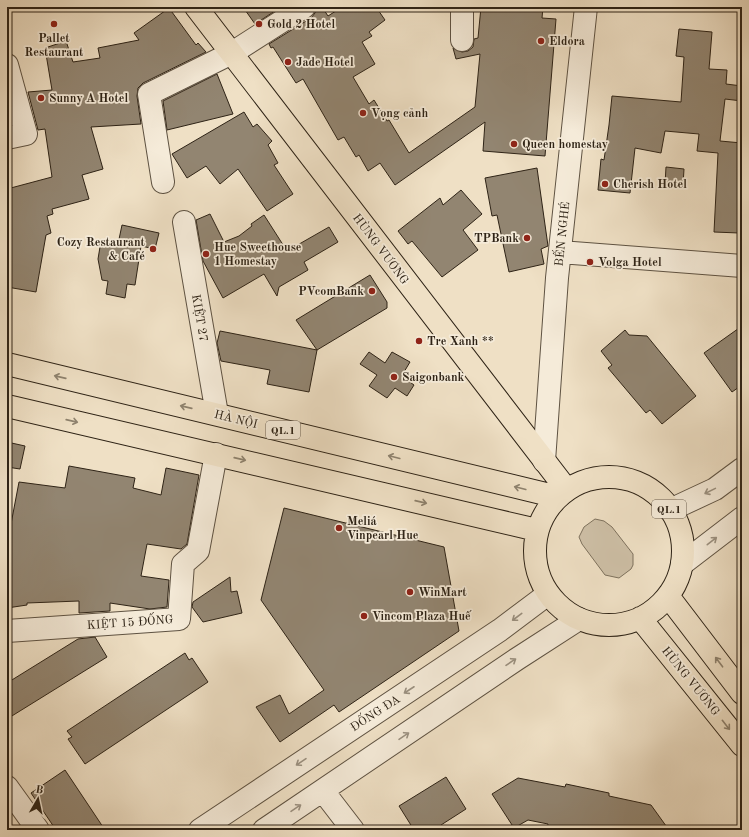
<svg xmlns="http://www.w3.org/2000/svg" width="749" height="837" font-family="'Old Standard TT',serif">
<rect width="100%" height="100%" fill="#efe0c5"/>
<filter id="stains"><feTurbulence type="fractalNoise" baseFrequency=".005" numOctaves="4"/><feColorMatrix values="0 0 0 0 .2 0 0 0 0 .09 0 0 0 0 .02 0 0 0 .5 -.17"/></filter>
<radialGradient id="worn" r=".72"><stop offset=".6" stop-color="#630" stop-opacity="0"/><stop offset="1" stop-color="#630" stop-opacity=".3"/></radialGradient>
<path fill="#cec0a7" stroke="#7e725e" d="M595,519l9,2 8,6 21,27v11l-2,4 -12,9 -14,-3 -23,-31 -3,-7 5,-10z"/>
<path fill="#928571" stroke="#2e2316" d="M243,7h38l-26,17z
M316,7h6l6,9 14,-9h34l9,13 -16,12 3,4 -10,6 13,22 -22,13 16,27 5,-4 13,21 2,-1 20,33 66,-46 5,-53 -24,5 -3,-11 9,4 6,-1 5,-4 1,-8 4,-1 3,-31h62l-1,11 14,1 -11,137 -62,-5 2,-29 -90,63 -15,-22 -12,8 -9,-16 -3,2 -12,-20 -6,3 -35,-61 -7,4 -23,-36 -2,1 -2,-4 42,-26 4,-5z
M169,8l27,37 2,-2 8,9 -63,31 -5,5 -1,8 4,28 -50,3 12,42 -21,6 7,24 -37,10 1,5 -6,2 4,17 -5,2 -10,57 -29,-5v-98l45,-12 -7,-48 -7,1 -10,-38 24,-2 -7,-42 21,-7 7,21 27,-4 -2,-10 41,-8 -5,-7z
M679,29l33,3 -3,37 18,1 -1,14 16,2v15l-17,-2 -5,42 22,2 -3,90 -25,-1 4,-79 -21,-2 2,-17 -34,-3 -4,22 -26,-5 -5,45 -32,-3 3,-31 3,1 5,-35 3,-29 69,6 3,-45 -8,-1z
M217,74l16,40 -66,16 -4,-29z
M244,112l9,15 4,-3 15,17 -4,4 10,18 -4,2 19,29 -26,17 -29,-42 -18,15 -14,-18 -19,12 -15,-24z
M666,167l18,2 -1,16 -18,-1z
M537,168l11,78 -7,3 3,15 -35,8 -12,-57 -5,1 -7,-38z
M461,190l21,24 -19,16 15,20 -36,27 -30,-36 -4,3 -10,-13 42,-33 3,7z
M210,214l14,28 15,-6 13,-10 -1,-2 13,-9 23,36 42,-24 9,15 -34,20 4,8 -29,17 -2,9 -13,-22 -41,24 -20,-37 -7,-41z
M122,225l37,8 -4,16 -14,-3 -6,39 -8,-1 -2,14 -19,-4 2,-13 -6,-1 -4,-21 3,-18 17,3z
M370,275l17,27v6l-70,42 -21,-30z
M742,326v59l-10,7 -28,-39z
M625,330l4,5 18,1 49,60 -34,28 -12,-14 -4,3 -38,-45 4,-3 -11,-14z
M220,331l97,19 -8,42 -42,-8 3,-14 -49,-9 -4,-18z
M369,352l16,11 7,-11 18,10 -6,10v6l10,7 -7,11 -12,-8 -8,10 -18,-12 8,-11 -17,-11z
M7,442l18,4 -5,23 -13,-2z
M69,466l66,12 -2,10 28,7 5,-27 33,7 -12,69 -6,5 -34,-5 -6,32 28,4 -2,27 -17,2 -40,-6v8l-31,2v-12l-52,2v2l-20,3v-63l12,-63 46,6z
M284,508l160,39 15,84 -120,81 -5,-7 -54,37 -24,-35 24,-12 9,19 35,-24 -63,-90z
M230,577l1,15 6,-1 5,22 -39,9 -11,-15 1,-5z
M95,637l12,20 -100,62v-36l71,-44z
M185,653l4,7 3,-2 16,24 -123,82 -17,-25 4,-2 -5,-6z
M65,770l40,60h-49l-25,-37z
M446,777l20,32 -25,16 3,5h-30l-15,-24z
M518,778l47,9 1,-3 43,9v3l42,9 18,25h-122l1,-6 -20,-4 -14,8 -22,-34z"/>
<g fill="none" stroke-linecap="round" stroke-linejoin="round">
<g stroke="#5e5242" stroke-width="24">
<path id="minor" d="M462,7v33
M7,65l19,69 -19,4
M163,182l-14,-88 83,-41 72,-46
M184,222l33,192
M560,252l182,14
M544,461l13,-183 29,-271
M670,510l45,-21 27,-20
M682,564l60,-46
M7,631l172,-12 4,-55 15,-13 18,-97
M7,787l31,43
M323,791l30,39
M200,830l300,-200 48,-36
M264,830l253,-171 62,-40"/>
</g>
<g stroke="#2e2316" stroke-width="24">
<path id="major" d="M196,7l371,483
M7,364l551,133
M7,406l530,124
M535 551a74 74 0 1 1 148 0a74 74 0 1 1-148 0Z
M668,596l74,97
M640,618l102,127"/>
</g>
<use href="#minor" stroke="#f5ebd9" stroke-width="22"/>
<use href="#major" stroke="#efe0c5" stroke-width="22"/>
</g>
<defs><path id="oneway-shaft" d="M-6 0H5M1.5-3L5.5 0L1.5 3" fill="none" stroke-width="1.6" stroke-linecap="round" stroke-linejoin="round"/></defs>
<g stroke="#8e826e">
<use href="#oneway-shaft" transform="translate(60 377) rotate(-167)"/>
<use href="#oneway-shaft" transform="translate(186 407) rotate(-167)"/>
<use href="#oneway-shaft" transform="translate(72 421) rotate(13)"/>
<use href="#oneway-shaft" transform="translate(394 457) rotate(-166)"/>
<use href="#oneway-shaft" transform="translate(240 459) rotate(13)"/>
<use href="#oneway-shaft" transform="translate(520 488) rotate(-166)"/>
<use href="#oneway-shaft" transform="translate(421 502) rotate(13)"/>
<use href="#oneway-shaft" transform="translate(719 662) rotate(-127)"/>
<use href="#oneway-shaft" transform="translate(726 725) rotate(52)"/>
</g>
<g stroke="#9b9181">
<use href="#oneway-shaft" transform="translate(710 491) rotate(154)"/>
<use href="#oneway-shaft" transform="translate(712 541) rotate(-38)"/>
<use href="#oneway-shaft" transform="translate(517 617) rotate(143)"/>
<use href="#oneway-shaft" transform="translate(511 662) rotate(-34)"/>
<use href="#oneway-shaft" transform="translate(409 690) rotate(147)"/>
<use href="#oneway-shaft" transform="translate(404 736) rotate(-34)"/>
<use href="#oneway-shaft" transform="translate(301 762) rotate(146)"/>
<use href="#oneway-shaft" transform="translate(296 808) rotate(-34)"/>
</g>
<g fill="#8f2418" stroke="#f5ebd9" stroke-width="1.5">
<circle cx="54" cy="24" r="4"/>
<circle cx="259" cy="24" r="4"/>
<circle cx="541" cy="41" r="4"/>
<circle cx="288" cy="62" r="4"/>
<circle cx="41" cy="98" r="4"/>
<circle cx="363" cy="113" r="4"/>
<circle cx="514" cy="144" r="4"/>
<circle cx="605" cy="184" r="4"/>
<circle cx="527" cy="238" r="4"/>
<circle cx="153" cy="249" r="4"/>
<circle cx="206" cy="254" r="4"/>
<circle cx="590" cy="262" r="4"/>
<circle cx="372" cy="291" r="4"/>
<circle cx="419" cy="341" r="4"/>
<circle cx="394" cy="377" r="4"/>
<circle cx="339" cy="528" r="4"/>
<circle cx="410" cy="592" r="4"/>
<circle cx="364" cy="616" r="4"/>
</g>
<g text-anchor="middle" stroke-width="3.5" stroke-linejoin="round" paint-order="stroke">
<g fill="#f5ebd9" stroke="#6a5f50" stroke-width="1">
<rect x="266" y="421" width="34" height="18" rx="3"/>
<rect x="652" y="500" width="34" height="18" rx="3"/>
</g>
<g font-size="11" font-weight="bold" fill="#2e2316">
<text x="283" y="434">QL.1</text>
<text x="669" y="513">QL.1</text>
</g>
<g font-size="12" font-weight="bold" fill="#2e2316" stroke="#f5ebd9" text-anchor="start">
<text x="267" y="28">Gold 2 Hotel</text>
<text x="54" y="42" text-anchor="middle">Pallet<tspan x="54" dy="14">Restaurant</tspan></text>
<text x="549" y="45">Eldora</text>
<text x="296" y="66">Jade Hotel</text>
<text x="49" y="102">Sunny A Hotel</text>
<text x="371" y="117">Vọng cảnh</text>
<text x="522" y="148">Queen homestay</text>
<text x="613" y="188">Cherish Hotel</text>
<text x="519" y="242" text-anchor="end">TPBank</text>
<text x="145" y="246" text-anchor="end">Cozy Restaurant<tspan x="145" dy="14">&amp; Café</tspan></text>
<text x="214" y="251">Hue Sweethouse<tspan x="214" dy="14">1 Homestay</tspan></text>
<text x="598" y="266">Volga Hotel</text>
<text x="364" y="295" text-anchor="end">PVcomBank</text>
<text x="427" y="345">Tre Xanh **</text>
<text x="402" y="381">Saigonbank</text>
<text x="347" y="525">Meliá<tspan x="347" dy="14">Vinpearl Hue</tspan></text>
<text x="418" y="596">WinMart</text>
<text x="372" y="620">Vincom Plaza Huế</text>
</g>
<g font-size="12" fill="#2e2316" stroke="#f5ebd9">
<text transform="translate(562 234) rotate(-84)" y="4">BẾN NGHÉ</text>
<text transform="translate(381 249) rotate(53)" y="4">HÙNG VƯƠNG</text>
<text transform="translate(200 318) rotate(80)" y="4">KIỆT 27</text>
<text transform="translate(236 419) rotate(14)" y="4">HÀ NỘI</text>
<text transform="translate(130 622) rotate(-4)" y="4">KIỆT 15 ĐỐNG</text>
<text transform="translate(691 681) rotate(51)" y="4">HÙNG VƯƠNG</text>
<text transform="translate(375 713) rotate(-33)" y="4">ĐỐNG ĐA</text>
</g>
</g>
<rect width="749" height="837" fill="none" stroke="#efe0c5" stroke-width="24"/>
<rect x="8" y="8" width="733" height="821" fill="none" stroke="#2e2316" stroke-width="2"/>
<rect x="12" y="12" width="725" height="813" fill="none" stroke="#2e2316"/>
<g transform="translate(38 799) rotate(9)" stroke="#f5ebd9" stroke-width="3" paint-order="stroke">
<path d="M0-3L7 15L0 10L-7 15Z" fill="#2e2316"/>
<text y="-6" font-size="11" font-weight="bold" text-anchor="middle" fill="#2e2316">B</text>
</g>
<rect width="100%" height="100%" filter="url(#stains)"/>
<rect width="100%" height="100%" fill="url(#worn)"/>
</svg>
